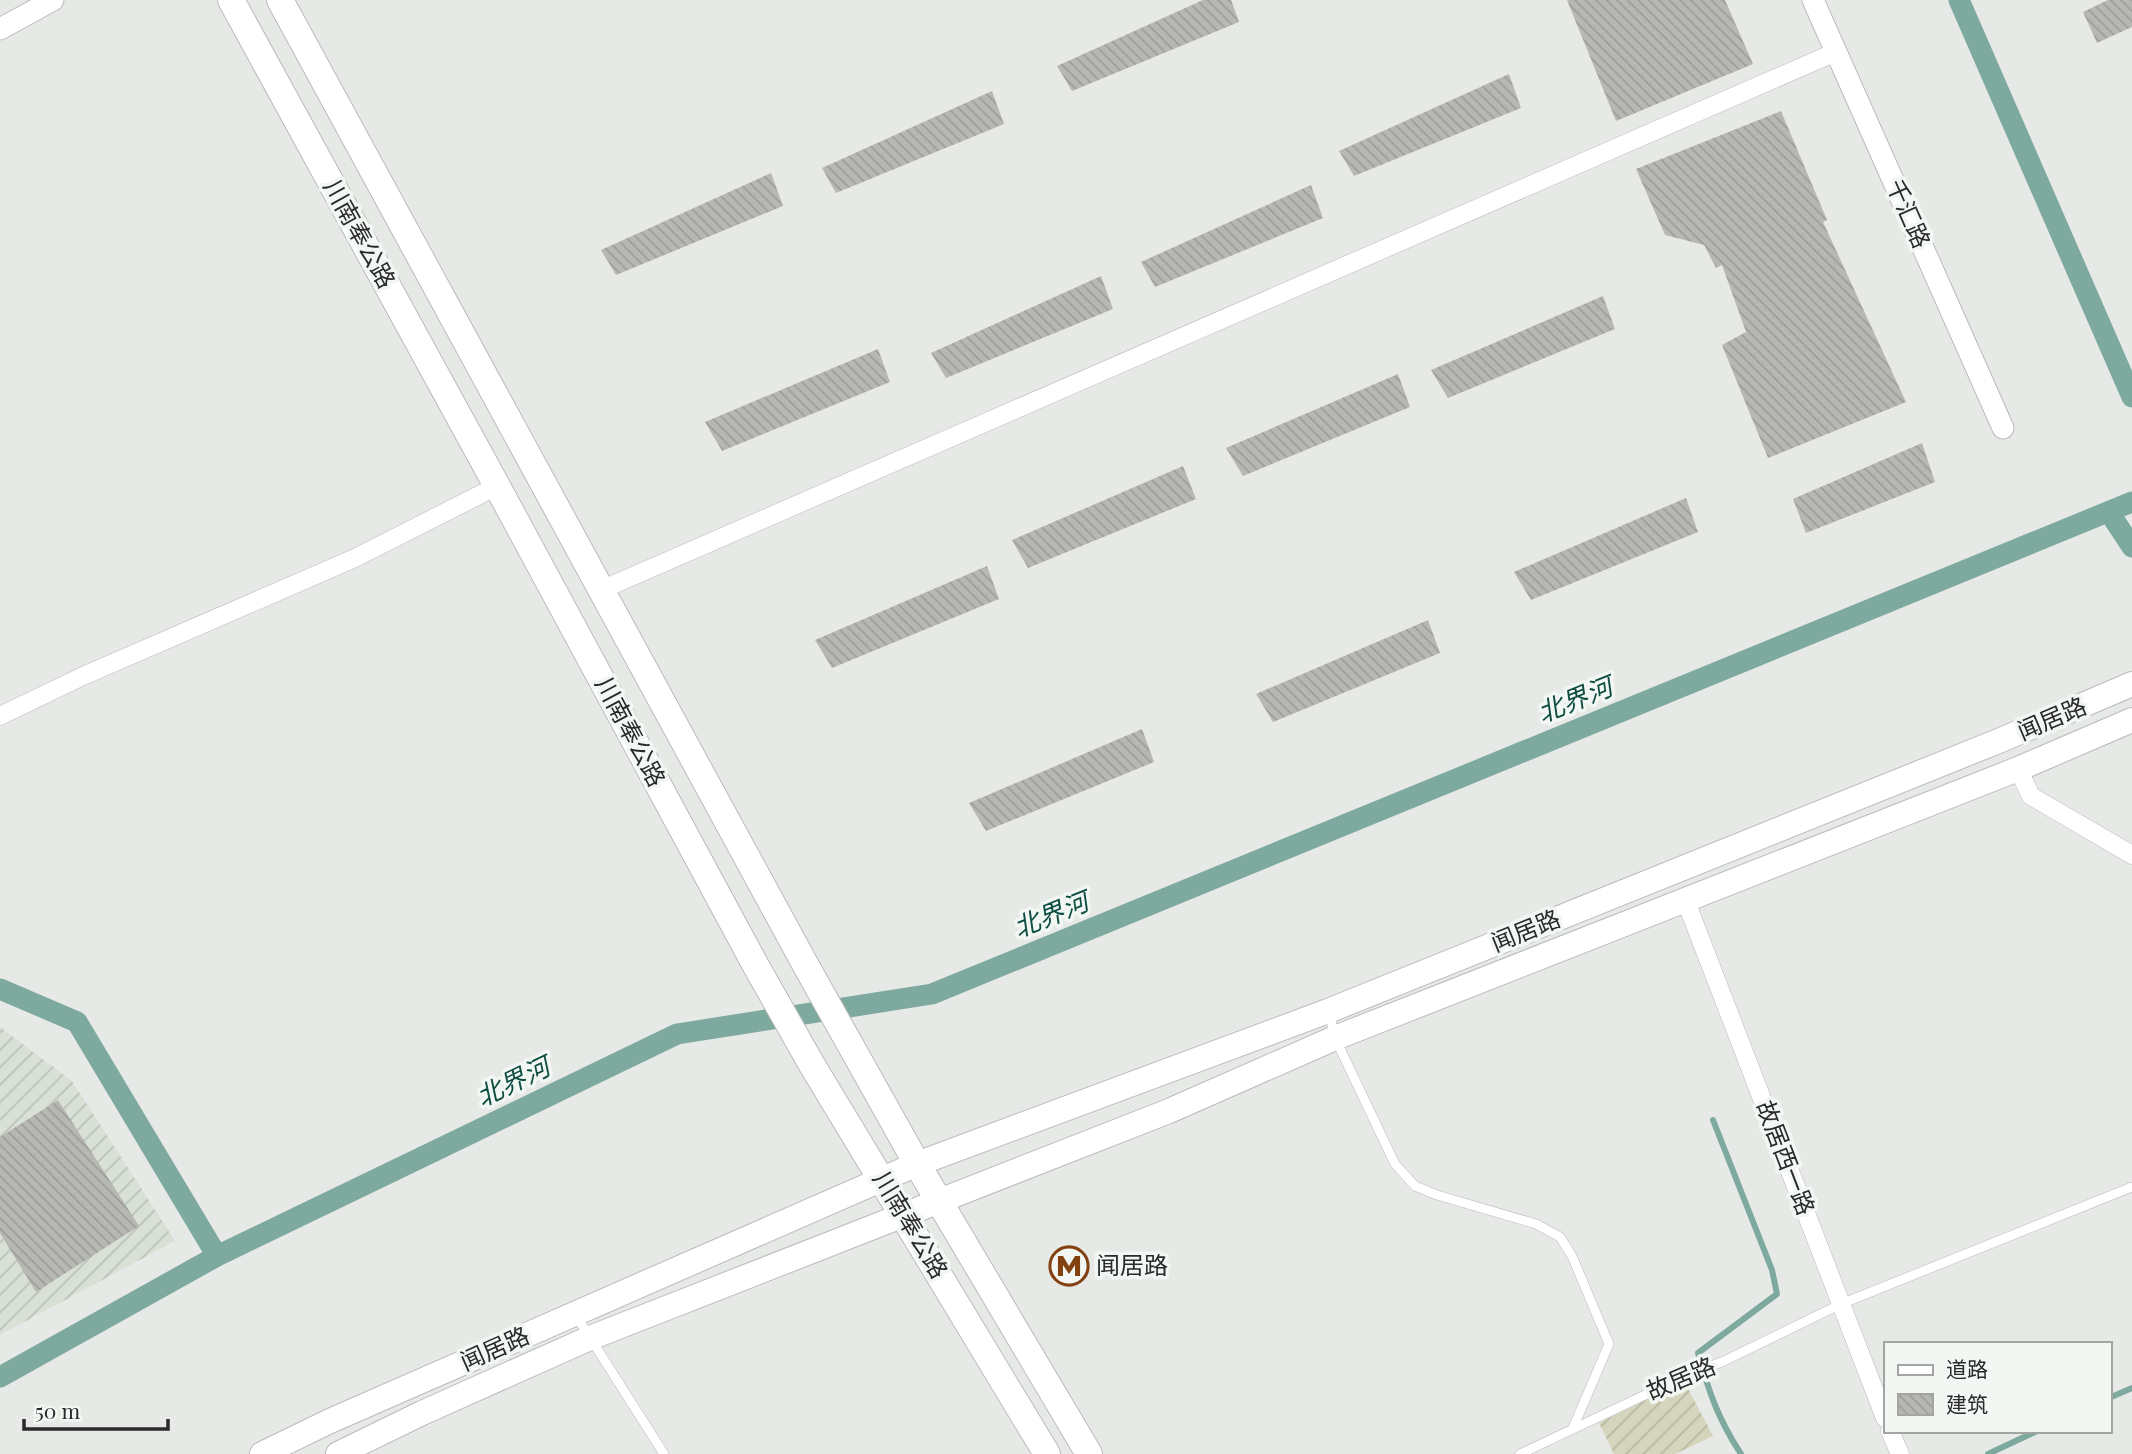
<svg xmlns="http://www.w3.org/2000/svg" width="2132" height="1454" font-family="'Playfair Display','Noto Sans SC',serif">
<defs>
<pattern id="industrial-furrows" width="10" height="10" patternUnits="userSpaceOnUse" patternTransform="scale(1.75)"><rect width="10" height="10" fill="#d9e1d7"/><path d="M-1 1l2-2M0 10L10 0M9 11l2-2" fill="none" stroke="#bac1b9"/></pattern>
<pattern id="garden-furrows" width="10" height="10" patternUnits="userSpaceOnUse" patternTransform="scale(1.75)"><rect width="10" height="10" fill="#d5d5bd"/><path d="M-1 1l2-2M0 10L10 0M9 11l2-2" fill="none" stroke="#b7b7a2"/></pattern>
<pattern id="building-back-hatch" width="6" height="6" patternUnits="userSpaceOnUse" patternTransform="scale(1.75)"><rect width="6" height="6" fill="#b7b8b4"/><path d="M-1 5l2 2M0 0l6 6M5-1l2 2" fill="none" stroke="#9d9e9b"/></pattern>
</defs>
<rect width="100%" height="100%" fill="#e6e9e6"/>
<path fill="url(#industrial-furrows)" d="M0,1027l72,54 103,160 -175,94z"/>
<path fill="url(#garden-furrows)" d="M1684,1381l29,55 -38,18h-61l-15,-31z"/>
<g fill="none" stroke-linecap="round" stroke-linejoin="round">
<path stroke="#7da99e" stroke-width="6" d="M1713,1120l59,150 5,24 -79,59c11,39 20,66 43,101
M2109,1398l23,-10
M1988,1454l49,-23"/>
<path stroke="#7da99e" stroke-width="21" d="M1959,0l173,397
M2109,512l23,35
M0,989l77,33 140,234
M0,1377l217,-121 460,-222 255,-40 1200,-492"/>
</g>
<path fill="url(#building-back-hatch)" d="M1203,0h28l8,22 -167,69 -15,-25z
M1567,0h158l28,64 -137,57z
M2108,0h24v27l-35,16 -14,-31z
M1509,74l12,34 -167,68 -15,-25z
M992,91l12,33 -168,69 -14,-25z
M1781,111l46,109 -4,2 83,180 -138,56 -46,-113 24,-13 -24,-67 -6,3 -12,-23 -39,-10 -29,-66z
M771,173l12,33 -167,69 -15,-25z
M1311,185l12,33 -168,69 -14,-25z
M1101,276l12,33 -167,69 -15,-25z
M1603,296l12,33 -167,69 -17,-28z
M878,349l12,33 -168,69 -17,-29z
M1398,374l12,33 -167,69 -17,-28z
M1922,443l13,39 -129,51 -13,-34z
M1183,466l13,33 -168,69 -16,-28z
M1686,498l12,34 -167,68 -17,-28z
M987,566l12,33 -167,69 -17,-28z
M1428,620l12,33 -167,69 -17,-28z
M1142,729l12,33 -168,69 -17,-28z
M58,1100l81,126 -103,66 -36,-59v-96z"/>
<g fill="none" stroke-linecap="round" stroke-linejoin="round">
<g stroke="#b9bcb9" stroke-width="10">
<path id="service" d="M1329,1012l6,26 60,126 20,22 22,9 99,29 24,13 12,19 37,88 -36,84
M575,1314l89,140
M1520,1454l163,-77 41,-16 117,-57 291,-117"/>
</g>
<g stroke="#b9bcb9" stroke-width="19">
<path id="minor" d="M601,590l1235,-538
M0,716l83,-40 272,-118 142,-72
M2018,769l13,27 101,59
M1685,899l200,519
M1890,1431l10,23"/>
</g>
<g stroke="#b9bcb9" stroke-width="23">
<path id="tertiary" d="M1813,0l190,428
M0,29l53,-29"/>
</g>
<g stroke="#b9bcb9" stroke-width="26">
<path id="secondary" d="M262,1454l68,-33 587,-257 411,-153 673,-271 131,-56
M338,1454l84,-41 168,-75 579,-227 166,-73 683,-269 114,-49"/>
</g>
<g stroke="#b9bcb9" stroke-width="28">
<path id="primary" d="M231,0l266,486 259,480 56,99 235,389
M280,0l525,964 112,200 172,290"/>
</g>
<use href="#service" stroke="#fff" stroke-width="9"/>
<use href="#minor" stroke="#fff" stroke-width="18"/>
<use href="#tertiary" stroke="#fff" stroke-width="21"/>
<use href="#secondary" stroke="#fff" stroke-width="24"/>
<use href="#primary" stroke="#fff" stroke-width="26"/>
</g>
<defs>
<g id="metro-ring" transform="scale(2.0125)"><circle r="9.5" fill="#f3f7f3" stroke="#834111" stroke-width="1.5"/><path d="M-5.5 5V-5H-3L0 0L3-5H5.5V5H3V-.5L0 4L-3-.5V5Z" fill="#834111"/></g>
</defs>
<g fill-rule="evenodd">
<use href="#metro-ring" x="1069" y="1266"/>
</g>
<g text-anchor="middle" stroke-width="7" stroke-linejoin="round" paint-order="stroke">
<g font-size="24" fill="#292a29" stroke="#f3f7f3">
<text transform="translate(1908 214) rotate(66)" y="8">千汇路</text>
<text transform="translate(359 234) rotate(61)" y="8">川南奉公路</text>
<text transform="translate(2052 719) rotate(-23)" y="8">闻居路</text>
<text transform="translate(630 732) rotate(62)" y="8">川南奉公路</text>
<text transform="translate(1526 931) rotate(-22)" y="8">闻居路</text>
<text transform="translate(1785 1158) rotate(69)" y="8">故居西一路</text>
<text transform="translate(910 1225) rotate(59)" y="8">川南奉公路</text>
<text transform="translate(495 1349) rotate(-24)" y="8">闻居路</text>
<text transform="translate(1681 1379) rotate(-23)" y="8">故居路</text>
</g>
<g font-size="24" fill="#292a29" stroke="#f3f7f3" text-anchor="start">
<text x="1096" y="1274">闻居路</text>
</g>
<g font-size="26" font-style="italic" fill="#0e4d42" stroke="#f3f7f3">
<text transform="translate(1575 700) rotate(-22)" y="9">北界河</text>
<text transform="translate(1051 915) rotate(-22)" y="9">北界河</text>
<text transform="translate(513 1082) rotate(-26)" y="9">北界河</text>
</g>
</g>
<rect x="1884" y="1342" width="228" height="91" fill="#f3f7f3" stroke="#a2a5a2" stroke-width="2"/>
<rect x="1898" y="1365" width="35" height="10" fill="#ffffff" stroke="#a2a5a2" stroke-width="2"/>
<text x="1946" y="1377" font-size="21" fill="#292a29">道路</text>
<rect x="1898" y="1394" width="35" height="21" fill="url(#building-back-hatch)" stroke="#a2a5a2" stroke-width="2"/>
<text x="1946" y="1412" font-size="21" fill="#292a29">建筑</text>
<path d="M24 1419v10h144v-10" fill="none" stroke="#292a29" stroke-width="3.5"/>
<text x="35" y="1419" font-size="21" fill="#292a29" stroke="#f3f7f3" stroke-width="5" paint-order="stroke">50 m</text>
</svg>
